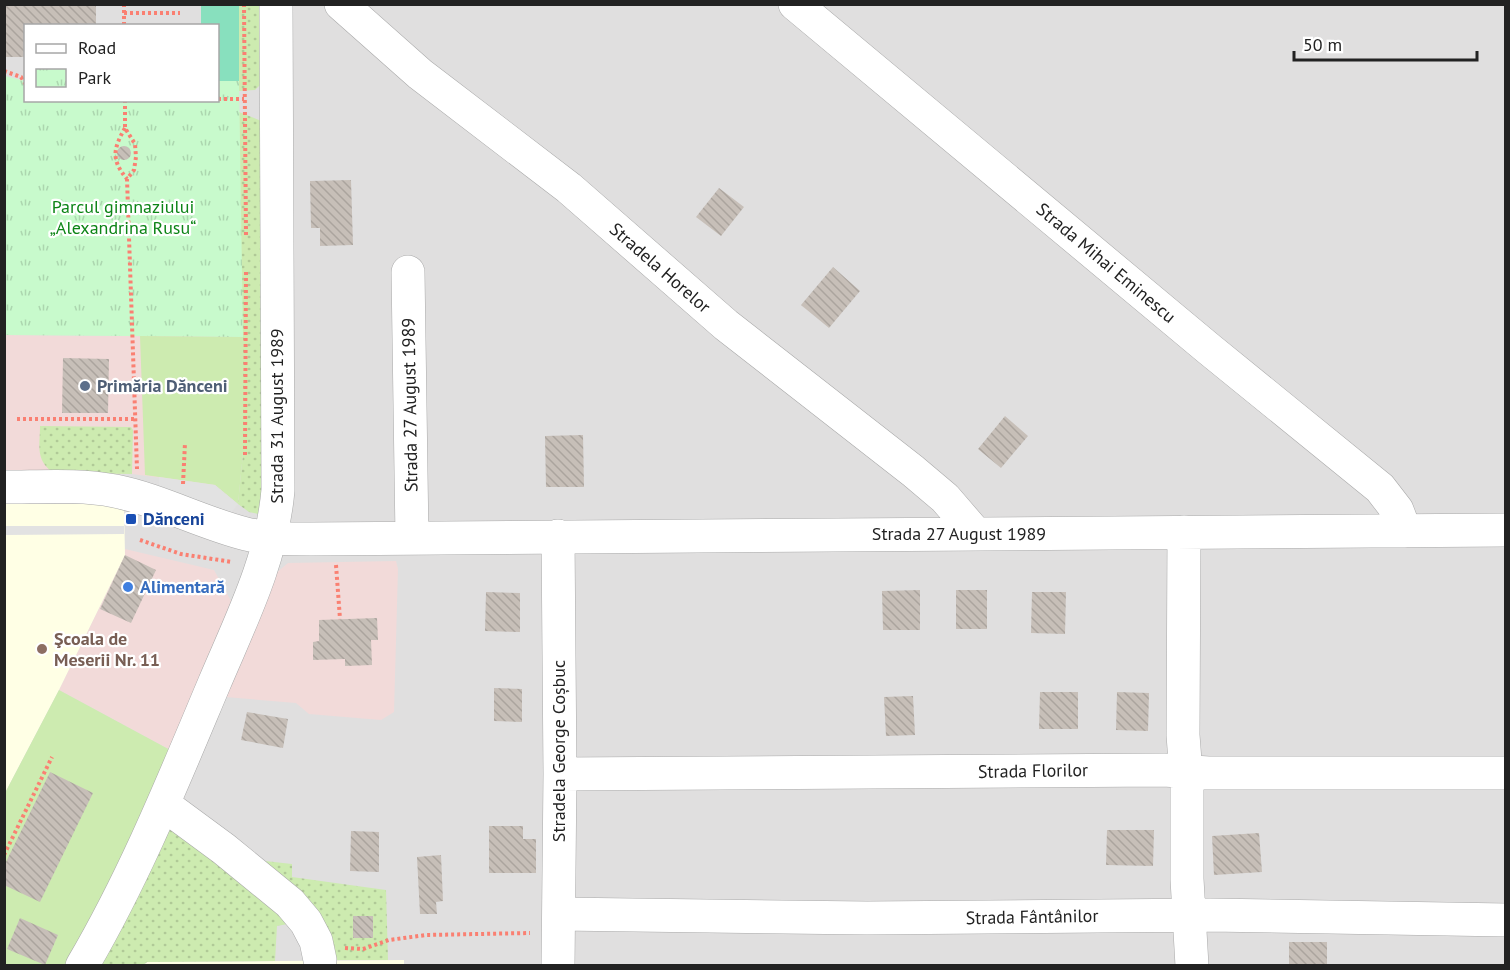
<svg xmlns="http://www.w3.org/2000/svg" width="1510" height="970" font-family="'PT Sans',sans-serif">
<defs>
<pattern id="grass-dots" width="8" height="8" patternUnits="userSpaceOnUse" patternTransform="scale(1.5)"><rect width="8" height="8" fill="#cdebb0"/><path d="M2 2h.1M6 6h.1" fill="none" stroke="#b0c997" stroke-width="1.8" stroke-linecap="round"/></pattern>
<pattern id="park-tufts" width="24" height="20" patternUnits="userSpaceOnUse" patternTransform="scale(1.5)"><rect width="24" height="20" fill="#c8facc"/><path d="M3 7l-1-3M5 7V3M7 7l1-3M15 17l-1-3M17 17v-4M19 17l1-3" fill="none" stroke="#acd6af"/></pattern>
<pattern id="building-back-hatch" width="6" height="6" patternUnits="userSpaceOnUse" patternTransform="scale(1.5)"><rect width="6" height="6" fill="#c7bfb8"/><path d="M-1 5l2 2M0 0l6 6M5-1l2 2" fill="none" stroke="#aba49e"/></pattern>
</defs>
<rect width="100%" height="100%" fill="#f2efe9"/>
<path fill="#e0dfdf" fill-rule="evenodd" d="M5,5h1500v960h-1500zM26,26h192v74h-192z"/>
<path fill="#f2dad9" d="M5,335l238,2 -5,167 -23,-19 -83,-11 -127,-2z
M125,549l89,21 22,40 -64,141 -113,-61 66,-135z
M396,561l2,8 -4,143 -13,8 -72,-6 -13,-11 -71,-6 51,-124 12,-10z"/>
<path fill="#ffffe5" d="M5,504h119l1,51 -66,135 -54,103z
M404,960v6h-261l4,-4z"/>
<path fill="url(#grass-dots)" d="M239,5h25v76l-9,9 -16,1z
M239,112l25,10 3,366 -9,26 -9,-2 -11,-8 5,-51z
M40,426l91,1 2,3 -1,44 -79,-1c-18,-14 -13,-26 -13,-47z
M166,821l127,102 -16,3 -2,35 -128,1 -4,3 -51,1z
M256,860l36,4v13l94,13 2,70h-56z"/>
<path fill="url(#park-tufts)" d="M5,76l20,5 1,19h192v-19h21l4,256 -238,-2z"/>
<path fill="#cdebb0" d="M140,336l103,1v116l-5,51 -23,-19 -70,-10z
M59,690l113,61 -100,214 -67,1v-173z"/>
<path fill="#88e0be" d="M201,5h38v76h-21v-55l-17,-1z"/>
<path fill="#e2e2e2" d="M159,477l56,8 23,19 -12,16 -67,-26z
M5,526h119v8l-119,1z"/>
<path fill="url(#building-back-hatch)" d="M4,4h92v22h-70v31h-22z
M117 153a7 7 0 1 1 14 0a7 7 0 1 1-14 0Z
M351,180l2,65 -33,1v-18h-9l-1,-47z
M719,188l25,19 -23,29 -25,-19z
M833,267l27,24 -31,37 -28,-23z
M63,358l46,1 -1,54h-46z
M1005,416l23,20 -27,32 -23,-19z
M583,435l1,52h-38l-1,-51z
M125,555l31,15 -25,53 -31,-14z
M920,590v40h-37l-1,-39z
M956,590h31v39h-31z
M486,592l34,1v39l-35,-1z
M1032,592h34l-1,42 -34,-1z
M377,618l1,22h-7l1,25 -27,1v-7l-32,1v-18l6,-1v-21z
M494,688l28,1v33l-28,-1z
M1040,692h38v37h-39z
M1117,692l32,1 -1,38 -32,-1z
M913,696l2,39 -29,1 -2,-39z
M247,712l41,7 -5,29 -42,-8z
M50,772l43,21 -53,109 -36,-17v-19z
M489,826h34v13h13v34h-47z
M1107,830h47l-1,36 -47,-1z
M351,831l28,1v40l-29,-1z
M1259,833l3,39 -48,3 -2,-39z
M441,855l2,46 -7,1 1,12h-17l-3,-57z
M353,916h20v22h-20z
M20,918l38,17 -13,30 -38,-16z
M1289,942h38v24h-38z"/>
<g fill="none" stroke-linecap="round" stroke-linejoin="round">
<g stroke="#a9a9a9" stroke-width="34">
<path id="minor" d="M341,4l79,70 149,114 157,137 187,146 32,27 31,36
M795,4l414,345 171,139 17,22 8,21
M408,272l4,266
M4,487c37,0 75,-3 111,4 45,9 87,32 131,43 21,5 43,5 65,5l1195,-9
M1184,532l-1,203 4,52v92l5,87
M560,774l604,-4 44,3h298
M163,804l61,45 66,54 16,19 10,19 4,19
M559,914l308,4 343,-3 296,5
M82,966c53,-90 92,-187 132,-282 27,-64 58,-124 64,-194l-2,-486
M558,966l2,-192 -2,-238"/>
</g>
<path stroke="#fa8072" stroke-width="4" stroke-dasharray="3 3" stroke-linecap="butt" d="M124,4v22
M244,4l2,231
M124,13h56
M4,71l17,6 5,8
M218,99h26
M125,100v28l10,16 1,13 -2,13 -7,9 10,290
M125,128c-12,21 -14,32 2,51
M17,419h118
M245,455l1,-183
M183,484l2,-41
M140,540l41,14 51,8
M336,565l4,54
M4,855l48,-98
M345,948l18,1 26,-9 37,-5 104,-2"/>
<use href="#minor" stroke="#fff" stroke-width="33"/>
</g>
<circle fill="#5c6f8a" stroke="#fff" stroke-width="2" cx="85" cy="386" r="6"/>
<rect fill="#1a4fb4" stroke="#fff" stroke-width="2" x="125" y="513" width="12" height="12" rx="3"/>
<circle fill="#3f7fe0" stroke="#fff" stroke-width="2" cx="128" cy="587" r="6"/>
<circle fill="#8d6e63" stroke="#fff" stroke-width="2" cx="42" cy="649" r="6"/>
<g text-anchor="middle" stroke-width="4.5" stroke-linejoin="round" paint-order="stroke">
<g font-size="18" fill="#0c8416" stroke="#fff">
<text x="123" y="213">Parcul gimnaziului<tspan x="123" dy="21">„Alexandrina Rusu“</tspan></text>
</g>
<g font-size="18" fill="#222" stroke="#fff">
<text transform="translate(1106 263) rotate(40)" y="6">Strada Mihai Eminescu</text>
<text transform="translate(660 268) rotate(41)" y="6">Stradela Horelor</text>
<text transform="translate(410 405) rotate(-91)" y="6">Strada 27 August 1989</text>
<text transform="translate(277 416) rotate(-90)" y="6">Strada 31 August 1989</text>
<text x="959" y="540">Strada 27 August 1989</text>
<text transform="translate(559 751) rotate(-90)" y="6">Stradela George Coșbuc</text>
<text transform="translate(1033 771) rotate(-1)" y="6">Strada Florilor</text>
<text transform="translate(1032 917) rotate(-1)" y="6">Strada Fântânilor</text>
</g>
<g font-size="18" font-weight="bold" fill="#4e5e75" stroke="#fff" text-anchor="start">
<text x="97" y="392">Primăria Dănceni</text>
</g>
<g font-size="18" font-weight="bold" fill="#164399" stroke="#fff" text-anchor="start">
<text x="143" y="525">Dănceni</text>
</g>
<g font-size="18" font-weight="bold" fill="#366cbe" stroke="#fff" text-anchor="start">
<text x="140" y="593">Alimentară</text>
</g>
<g font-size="18" font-weight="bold" fill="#785e54" stroke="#fff" text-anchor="start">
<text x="54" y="645">Şcoala de<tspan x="54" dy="21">Meserii Nr. 11</tspan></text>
</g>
</g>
<rect width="1510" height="970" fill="none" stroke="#222222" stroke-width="12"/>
<rect x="24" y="24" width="195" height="78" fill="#ffffff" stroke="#a7a7a7" stroke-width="1.5"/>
<rect x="36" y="44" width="30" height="9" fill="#ffffff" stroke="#a7a7a7" stroke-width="1.5"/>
<text x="78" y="54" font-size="18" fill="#222222">Road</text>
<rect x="36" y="69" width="30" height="18" fill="url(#park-tufts)" stroke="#a7a7a7" stroke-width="1.5"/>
<text x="78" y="84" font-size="18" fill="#222222">Park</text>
<path d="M1294 51v9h183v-9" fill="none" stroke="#222222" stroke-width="3"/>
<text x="1303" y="51" font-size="18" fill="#222222" stroke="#ffffff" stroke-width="4.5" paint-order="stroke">50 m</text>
</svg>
